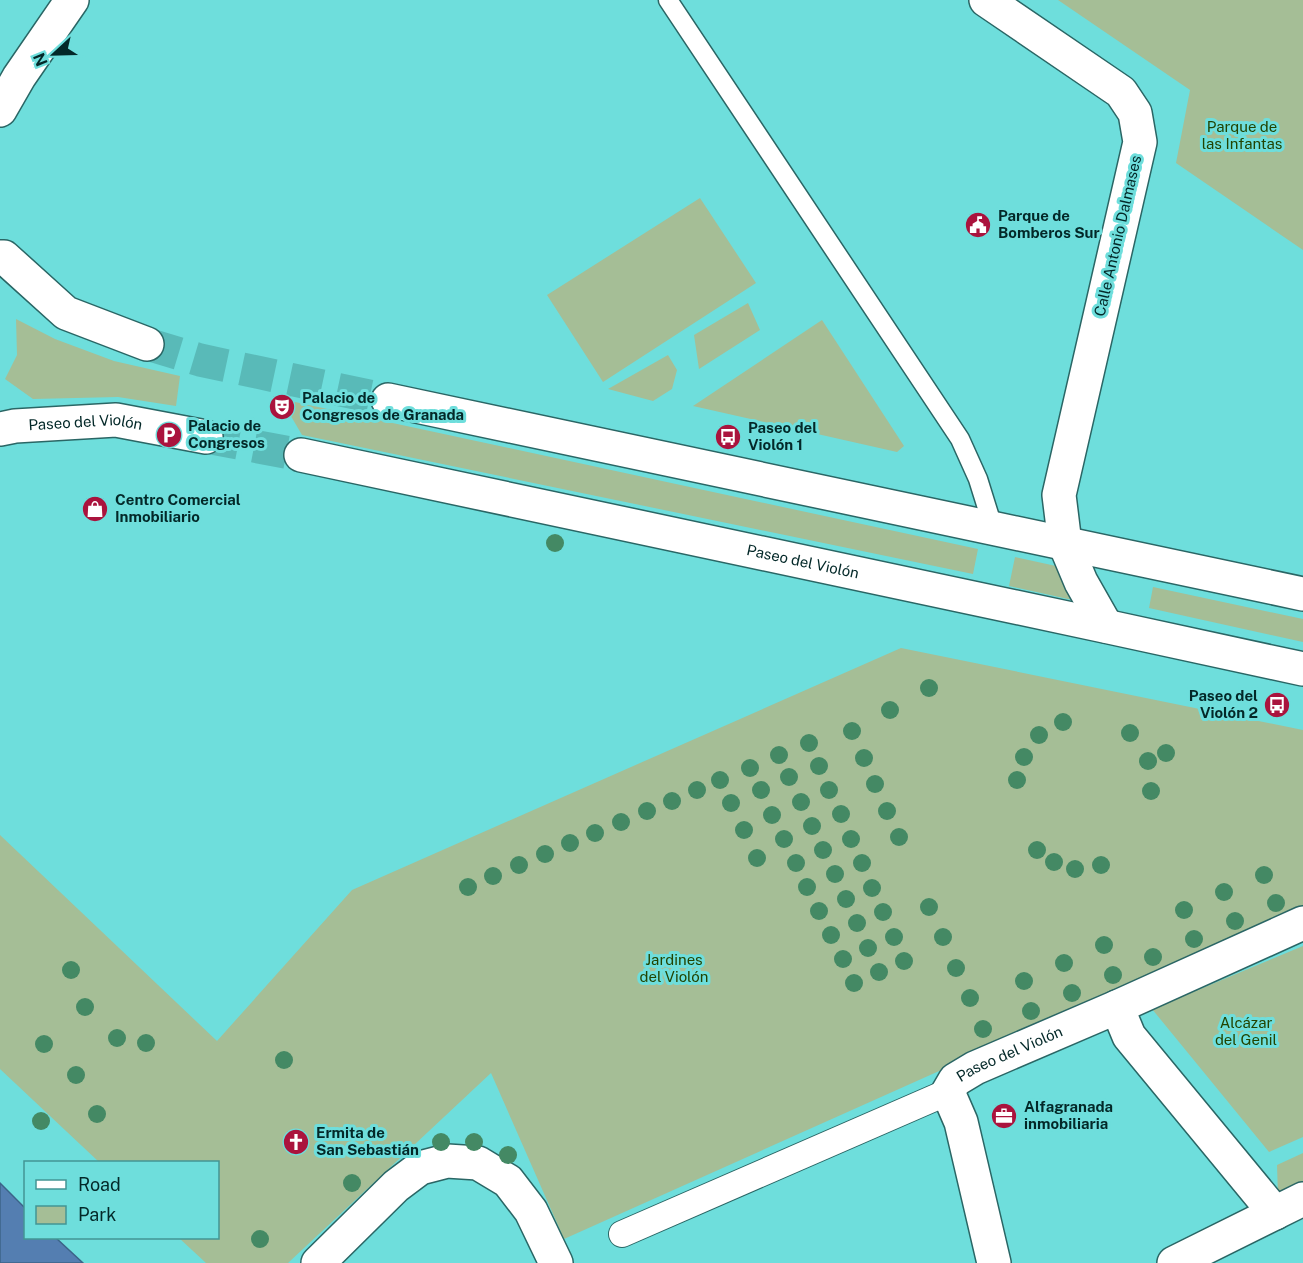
<svg xmlns="http://www.w3.org/2000/svg" width="1303" height="1263" font-family="'Public Sans',sans-serif">
<rect width="100%" height="100%" fill="#6ededc"/>
<path fill="#a5be96" d="M1058,0h245v250l-127,-87 14,-73z
M700,198l56,85 -153,99 -56,-87z
M748,303l12,27 -61,39 -5,-34z
M16,319l39,20 59,22 66,15 -4,30 -58,-9 -85,2 -28,-20 12,-24z
M822,320l82,126 -7,6 -204,-46z
M668,355l9,15 -5,19 -19,12 -45,-12z
M281,399l697,150 -5,25 -671,-139z
M1015,557l41,9 21,35 -68,-15z
M1153,587l150,32v23l-154,-34z
M901,648l402,82v178l-739,331 -73,-166 -203,190h-82l-27,-25h39v-76h-119l-99,-93v-234l217,206 135,-151z
M1303,946v191l-34,15 -117,-143z
M1303,1153v32l-25,11 -1,-31z"/>
<path fill="#547eb1" stroke="#3c6488" stroke-width="1.5" d="M0,1183l25,25 1,30h30l27,25h-83z"/>
<g fill="none" stroke-linecap="round" stroke-linejoin="round">
<path stroke="#59bab8" stroke-width="33" stroke-dasharray="33 16" stroke-linecap="butt" d="M147,344l53,16 188,40
M206,437l95,18"/>
<g stroke="#2a6665" stroke-width="21">
<path id="service" d="M668,0l292,439 18,40 15,48"/>
</g>
<g stroke="#2a6665" stroke-width="28">
<path id="pedestrian" d="M622,1234l326,-142"/>
</g>
<g stroke="#2a6665" stroke-width="36">
<g id="minor">
<path d="M1117,1007l12,29 146,177"/>
<path d="M318,1263l78,-77 24,-18 27,-7 31,2 30,18 23,30 25,52"/>
<path id="s1" d="M994,1263l-33,-141 -13,-30 7,-12 20,-12 142,-61 186,-84"/>
<path d="M1174,1263l129,-64"/>
</g>
</g>
<g stroke="#2a6665" stroke-width="36">
<path id="tertiary" d="M986,0l135,92 14,21 5,29 -81,353 6,49"/>
</g>
<g stroke="#2a6665" stroke-width="36">
<path id="secondary" d="M0,110l19,-33 53,-77"/>
</g>
<g stroke="#2a6665" stroke-width="36">
<g id="primary">
<path d="M0,257h4l62,56 81,31"/>
<path d="M388,400l915,194"/>
<path id="s2" d="M0,429l15,-3 101,-6 90,17"/>
<path id="s3" d="M301,455l808,172 194,42"/>
<path d="M1065,544l16,38 25,44"/>
</g>
</g>
<use href="#service" stroke="#fff" stroke-width="18"/>
<use href="#pedestrian" stroke="#fff" stroke-width="26"/>
<use href="#minor" stroke="#fff" stroke-width="33"/>
<use href="#tertiary" stroke="#fff" stroke-width="33"/>
<use href="#secondary" stroke="#fff" stroke-width="33"/>
<use href="#primary" stroke="#fff" stroke-width="33"/>
</g>
<g fill="#448964">
<circle cx="555" cy="543" r="9"/>
<circle cx="929" cy="688" r="9"/>
<circle cx="890" cy="710" r="9"/>
<circle cx="1063" cy="722" r="9"/>
<circle cx="852" cy="731" r="9"/>
<circle cx="1130" cy="733" r="9"/>
<circle cx="1039" cy="735" r="9"/>
<circle cx="809" cy="743" r="9"/>
<circle cx="1166" cy="753" r="9"/>
<circle cx="779" cy="755" r="9"/>
<circle cx="1024" cy="757" r="9"/>
<circle cx="864" cy="758" r="9"/>
<circle cx="1148" cy="761" r="9"/>
<circle cx="819" cy="766" r="9"/>
<circle cx="750" cy="768" r="9"/>
<circle cx="789" cy="777" r="9"/>
<circle cx="720" cy="780" r="9"/>
<circle cx="1017" cy="780" r="9"/>
<circle cx="875" cy="784" r="9"/>
<circle cx="697" cy="790" r="9"/>
<circle cx="761" cy="790" r="9"/>
<circle cx="829" cy="790" r="9"/>
<circle cx="1151" cy="791" r="9"/>
<circle cx="672" cy="801" r="9"/>
<circle cx="801" cy="802" r="9"/>
<circle cx="731" cy="803" r="9"/>
<circle cx="647" cy="811" r="9"/>
<circle cx="887" cy="811" r="9"/>
<circle cx="841" cy="814" r="9"/>
<circle cx="772" cy="815" r="9"/>
<circle cx="621" cy="822" r="9"/>
<circle cx="812" cy="826" r="9"/>
<circle cx="744" cy="830" r="9"/>
<circle cx="595" cy="833" r="9"/>
<circle cx="899" cy="837" r="9"/>
<circle cx="784" cy="839" r="9"/>
<circle cx="851" cy="839" r="9"/>
<circle cx="570" cy="843" r="9"/>
<circle cx="823" cy="850" r="9"/>
<circle cx="1037" cy="850" r="9"/>
<circle cx="545" cy="854" r="9"/>
<circle cx="757" cy="858" r="9"/>
<circle cx="1054" cy="862" r="9"/>
<circle cx="796" cy="863" r="9"/>
<circle cx="862" cy="863" r="9"/>
<circle cx="519" cy="865" r="9"/>
<circle cx="1101" cy="865" r="9"/>
<circle cx="1075" cy="869" r="9"/>
<circle cx="835" cy="874" r="9"/>
<circle cx="1264" cy="875" r="9"/>
<circle cx="493" cy="876" r="9"/>
<circle cx="468" cy="887" r="9"/>
<circle cx="807" cy="887" r="9"/>
<circle cx="872" cy="888" r="9"/>
<circle cx="1224" cy="892" r="9"/>
<circle cx="846" cy="899" r="9"/>
<circle cx="1276" cy="903" r="9"/>
<circle cx="929" cy="907" r="9"/>
<circle cx="1184" cy="910" r="9"/>
<circle cx="819" cy="911" r="9"/>
<circle cx="883" cy="912" r="9"/>
<circle cx="1235" cy="921" r="9"/>
<circle cx="857" cy="923" r="9"/>
<circle cx="831" cy="935" r="9"/>
<circle cx="894" cy="937" r="9"/>
<circle cx="943" cy="937" r="9"/>
<circle cx="1194" cy="939" r="9"/>
<circle cx="1104" cy="945" r="9"/>
<circle cx="868" cy="948" r="9"/>
<circle cx="1153" cy="957" r="9"/>
<circle cx="843" cy="959" r="9"/>
<circle cx="904" cy="961" r="9"/>
<circle cx="1064" cy="963" r="9"/>
<circle cx="956" cy="968" r="9"/>
<circle cx="71" cy="970" r="9"/>
<circle cx="879" cy="972" r="9"/>
<circle cx="1113" cy="975" r="9"/>
<circle cx="1024" cy="981" r="9"/>
<circle cx="854" cy="983" r="9"/>
<circle cx="1072" cy="993" r="9"/>
<circle cx="970" cy="998" r="9"/>
<circle cx="85" cy="1007" r="9"/>
<circle cx="1031" cy="1011" r="9"/>
<circle cx="983" cy="1029" r="9"/>
<circle cx="117" cy="1038" r="9"/>
<circle cx="146" cy="1043" r="9"/>
<circle cx="44" cy="1044" r="9"/>
<circle cx="284" cy="1060" r="9"/>
<circle cx="76" cy="1075" r="9"/>
<circle cx="97" cy="1114" r="9"/>
<circle cx="41" cy="1121" r="9"/>
<circle cx="441" cy="1142" r="9"/>
<circle cx="474" cy="1142" r="9"/>
<circle cx="508" cy="1155" r="9"/>
<circle cx="352" cy="1183" r="9"/>
<circle cx="260" cy="1239" r="9"/>
</g>
<defs>
<g id="civic-disc" transform="scale(1.35)"><circle r="9.5" fill="#aa133d" stroke="#6ededc"/><path d="M-.6-6.5H3V-4.5H.6V-3L4-1V1h2V6H-6V1h2V-1L-.6-3ZM-1.2 2.5V6h2.4V2.5Z" fill="#fff"/></g>
<g id="theatre-disc" transform="scale(1.35)"><circle r="9.5" fill="#aa133d" stroke="#6ededc"/><path d="M-5-5.5Q0-4 5-5.5V0Q5 5 0 6Q-5 5-5 0ZM-3.3-2.5H-1v1.5H-3.3ZM1-2.5H3.3v1.5H1ZM-2.8 1Q0 5.5 2.8 1Z" fill="#fff"/></g>
<g id="parking-disc" transform="scale(1.35)"><circle r="9.5" fill="#aa133d" stroke="#6ededc"/><path d="M-3.5-5.5H1a3.5 3.5 0 0 1 0 7H-1V5.5H-3.5ZM-1-3.4V-.6H.8a1.4 1.4 0 0 0 0-2.8Z" fill="#fff"/></g>
<g id="bus-disc" transform="scale(1.35)"><circle r="9.5" fill="#aa133d" stroke="#6ededc"/><path d="M-5-6H5V4H4V6H2V4H-2V6H-4V4H-5ZM-3.5-4V0h7V-4ZM-3.5 1.2v1.5H-2V1.2ZM2 1.2v1.5H3.5V1.2Z" fill="#fff"/></g>
<g id="shop-disc" transform="scale(1.35)"><circle r="9.5" fill="#aa133d" stroke="#6ededc"/><path d="M-5-2.5h2.3a2.7 3.5 0 0 1 5.4 0H5L5.5 6h-11ZM-1.5-2.5h3a1.5 2.3 0 0 0-3 0Z" fill="#fff"/></g>
<g id="office-disc" transform="scale(1.35)"><circle r="9.5" fill="#aa133d" stroke="#6ededc"/><path d="M-6-3h4V-5.5h4V-3h4V5H-6ZM-1-4.5V-3h2v-1.5ZM-6 0V1H6V0Z" fill="#fff"/></g>
<g id="church-disc" transform="scale(1.35)"><circle r="9.5" fill="#aa133d" stroke="#6ededc"/><path d="M-1.2-6h2.4v3.5h3.3v2.4h-3.3V6h-2.4V-.1h-3.3v-2.4h3.3Z" fill="#fff"/></g>
</defs>
<g fill-rule="evenodd">
<use href="#civic-disc" x="978" y="225"/>
<use href="#theatre-disc" x="282" y="407"/>
<use href="#parking-disc" x="169" y="435"/>
<use href="#bus-disc" x="728" y="437"/>
<use href="#shop-disc" x="95" y="509"/>
<use href="#bus-disc" x="1277" y="705"/>
<use href="#office-disc" x="1004" y="1116"/>
<use href="#church-disc" x="296" y="1142"/>
</g>
<g text-anchor="middle" stroke-width="6" stroke-linejoin="round" paint-order="stroke">
<g font-size="15" fill="#224301" stroke="#6ededc">
<text x="1242" y="132">Parque de<tspan x="1242" dy="17">las Infantas</tspan></text>
<text x="674" y="965">Jardines<tspan x="674" dy="17">del Violón</tspan></text>
<text x="1246" y="1028">Alcázar<tspan x="1246" dy="17">del Genil</tspan></text>
</g>
<g font-size="15" font-weight="bold" fill="#032828" stroke="#6ededc" text-anchor="start">
<text x="998" y="221">Parque de<tspan x="998" dy="17">Bomberos Sur</tspan></text>
<text x="302" y="403">Palacio de<tspan x="302" dy="17">Congresos de Granada</tspan></text>
<text x="188" y="431">Palacio de<tspan x="188" dy="17">Congresos</tspan></text>
<text x="748" y="433">Paseo del<tspan x="748" dy="17">Violón 1</tspan></text>
<text x="115" y="505">Centro Comercial<tspan x="115" dy="17">Inmobiliario</tspan></text>
<text x="1258" y="701" text-anchor="end">Paseo del<tspan x="1258" dy="17">Violón 2</tspan></text>
<text x="1024" y="1112">Alfagranada<tspan x="1024" dy="17">inmobiliaria</tspan></text>
<text x="316" y="1138">Ermita de<tspan x="316" dy="17">San Sebastián</tspan></text>
</g>
<g font-size="15" fill="#032828" stroke="#6ededc">
<text transform="translate(1118 236) rotate(-77)" y="5">Calle Antonio Dalmases</text>
<text dy="5" stroke="none"><textPath href="#s2" startOffset="86">Paseo del Violón</textPath></text>
<text dy="5" stroke="none"><textPath href="#s3" startOffset="513">Paseo del Violón</textPath></text>
<text dy="5" stroke="none"><textPath href="#s1" startOffset="252">Paseo del Violón</textPath></text>
</g>
</g>
<rect x="24" y="1161" width="195" height="78" fill="#6ededc" stroke="#439594" stroke-width="1.5"/>
<rect x="36" y="1180" width="30" height="9" fill="#ffffff" stroke="#439594" stroke-width="1.5"/>
<text x="78" y="1191" font-size="18" fill="#032828">Road</text>
<rect x="36" y="1206" width="30" height="18" fill="#a5be96" stroke="#439594" stroke-width="1.5"/>
<text x="78" y="1221" font-size="18" fill="#032828">Park</text>
<g transform="translate(54 54) rotate(248)" stroke="#6ededc" stroke-width="4.5" paint-order="stroke">
<path d="M0-4.5L10 22L0 15L-10 22Z" fill="#032828"/>
<text y="-9" font-size="16" font-weight="bold" text-anchor="middle" fill="#032828">N</text>
</g>
</svg>
